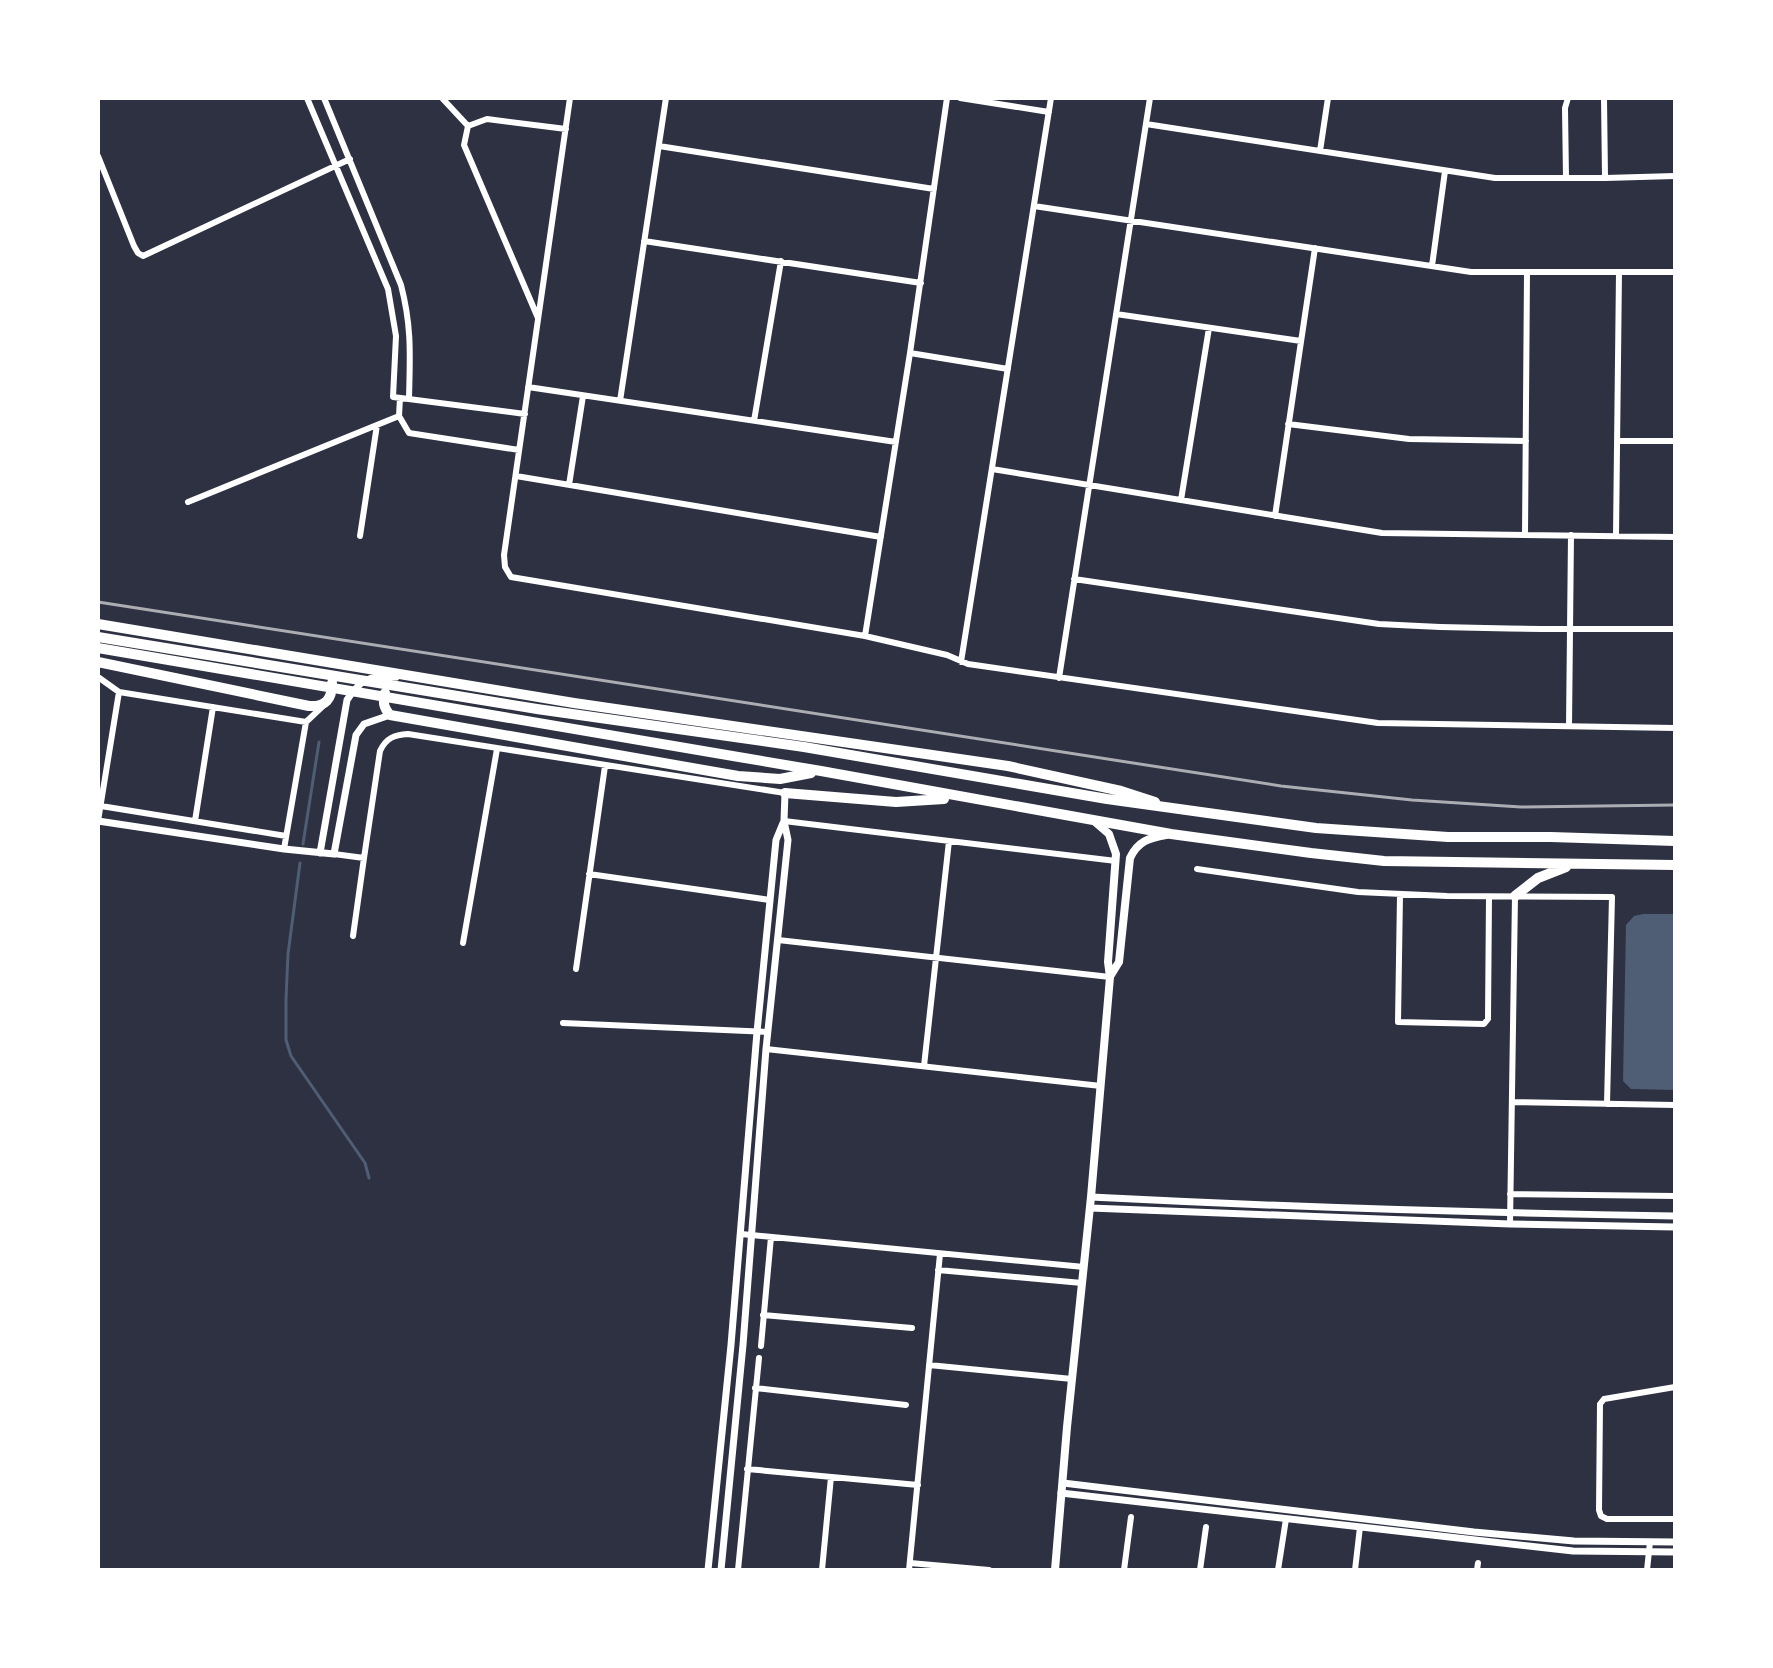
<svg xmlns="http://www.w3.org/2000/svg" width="1773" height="1668" font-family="Cabin,sans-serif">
<rect width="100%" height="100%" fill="#2d3142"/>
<path fill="#4f5d75" d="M1643,914h32v176l-44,-1 -8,-8 3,-156 8,-9z"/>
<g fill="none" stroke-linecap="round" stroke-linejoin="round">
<path stroke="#4f5d75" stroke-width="3" d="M303,844l16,-102
M300,863l-12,91 -2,45v41l5,16 74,107 4,15"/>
<path stroke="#fff" stroke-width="6" d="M307,98l81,191 8,47 -3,61 132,17
M324,98l77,187c11,42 9,71 8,114
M442,98l26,28
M570,98l-66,457 1,12 6,10 354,59 82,19 21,9 410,59 297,5
M960,98l89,14
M1604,98l1,80
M1146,124l349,54h110l70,-2
M659,146l275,43
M1320,151l8,-53
M98,156l36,90 4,7 5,3 207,-97
M1566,178l-1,-70 3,-10
M1034,206l437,66h204
M644,241l277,42
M1432,266l13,-95
M1116,314l185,27
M538,318l-74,-173 4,-19 19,-7 79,10
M910,353l98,16
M528,387l368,55
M400,398l-1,18 10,17 110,17
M620,401l46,-303
M754,421l27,-160
M1288,424l121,15 117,2
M1618,441h57
M992,469l390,64 293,4
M516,476l365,61
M569,485l14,-89
M1181,500l28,-172
M188,502l211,-86
M1275,516l40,-268
M1525,535l2,-263
M360,536l17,-111
M1616,536l3,-264
M1074,579l305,45c99,6 197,5 296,5
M865,636l45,-283 37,-255
M961,662l90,-564
M98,677l21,15 187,30
M1059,678l91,-580
M1569,726l2,-191
M101,806l185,30
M98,821l21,-129
M195,821l18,-114
M784,821l332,40
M284,849l22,-127 17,-16
M334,854l30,4 16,-107c6,-13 14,-16 28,-17l377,59
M1197,869l161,23 89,4 165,1 -5,207
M589,874l181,26
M1400,895l-2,127 86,2 4,-5 1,-122
M353,936l11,-78
M778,940l332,37
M463,943l34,-194
M576,969l29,-203
M563,1023l205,9
M766,1049l335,37
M924,1066l25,-225
M1512,1102l163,3
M1510,1194l165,2
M1510,1224l5,-328
M741,1234l343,33
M938,1270l144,13
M763,1315l149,13
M761,1346l10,-109
M929,1365l143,14
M1675,1387l-71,12 -4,5 -1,106 2,6 6,3h68
M755,1388l151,17
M747,1469l171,16
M910,1563l79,7
M738,1570l21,-212
M822,1570l9,-93
M909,1570l31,-316
M1124,1570l7,-53
M1200,1570l6,-43
M1278,1570l8,-51
M1355,1570l5,-43
M1477,1570l1,-7
M1647,1570l3,-28"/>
<path stroke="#fff" stroke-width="7" d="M98,821l186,28 50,5 22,-119 8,-11 26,-9
M320,853l27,-153c14,-22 23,-24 49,-23
M1091,1197c195,10 389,16 584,19
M1090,1208l420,16 165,3
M1063,1483l411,49 100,9 101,1
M1061,1493l512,58 102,1
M708,1570l23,-225 26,-313 19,-192 7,-17
M721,1570l22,-225 23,-296 22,-209 -4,-19 1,-28"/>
<path stroke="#fff" stroke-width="8" d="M1111,975l8,-13 11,-104c8,-17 19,-20 36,-23
M1055,1570l12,-143 24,-230 19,-220 -2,-15 8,-108 -7,-20 -15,-13"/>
<path stroke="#fff" stroke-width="10" d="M98,624l476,79 434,63 113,25 34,11
M98,637l439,72 267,38 303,52 209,29 132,9h103l124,4
M98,648l723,123 350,63 140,19 73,8 291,4
M98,662l211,44c17,1 23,-7 23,-23
M385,693c-2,9 -2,14 5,22l348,61 42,3 31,-6
M785,793l111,9 48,-3
M1515,896l23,-18 28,-11"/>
<path stroke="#abadb3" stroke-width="3" d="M98,602l1183,184 131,14 109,7 154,-2"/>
</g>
<rect width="1773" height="1668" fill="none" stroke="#ffffff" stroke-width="200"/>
</svg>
